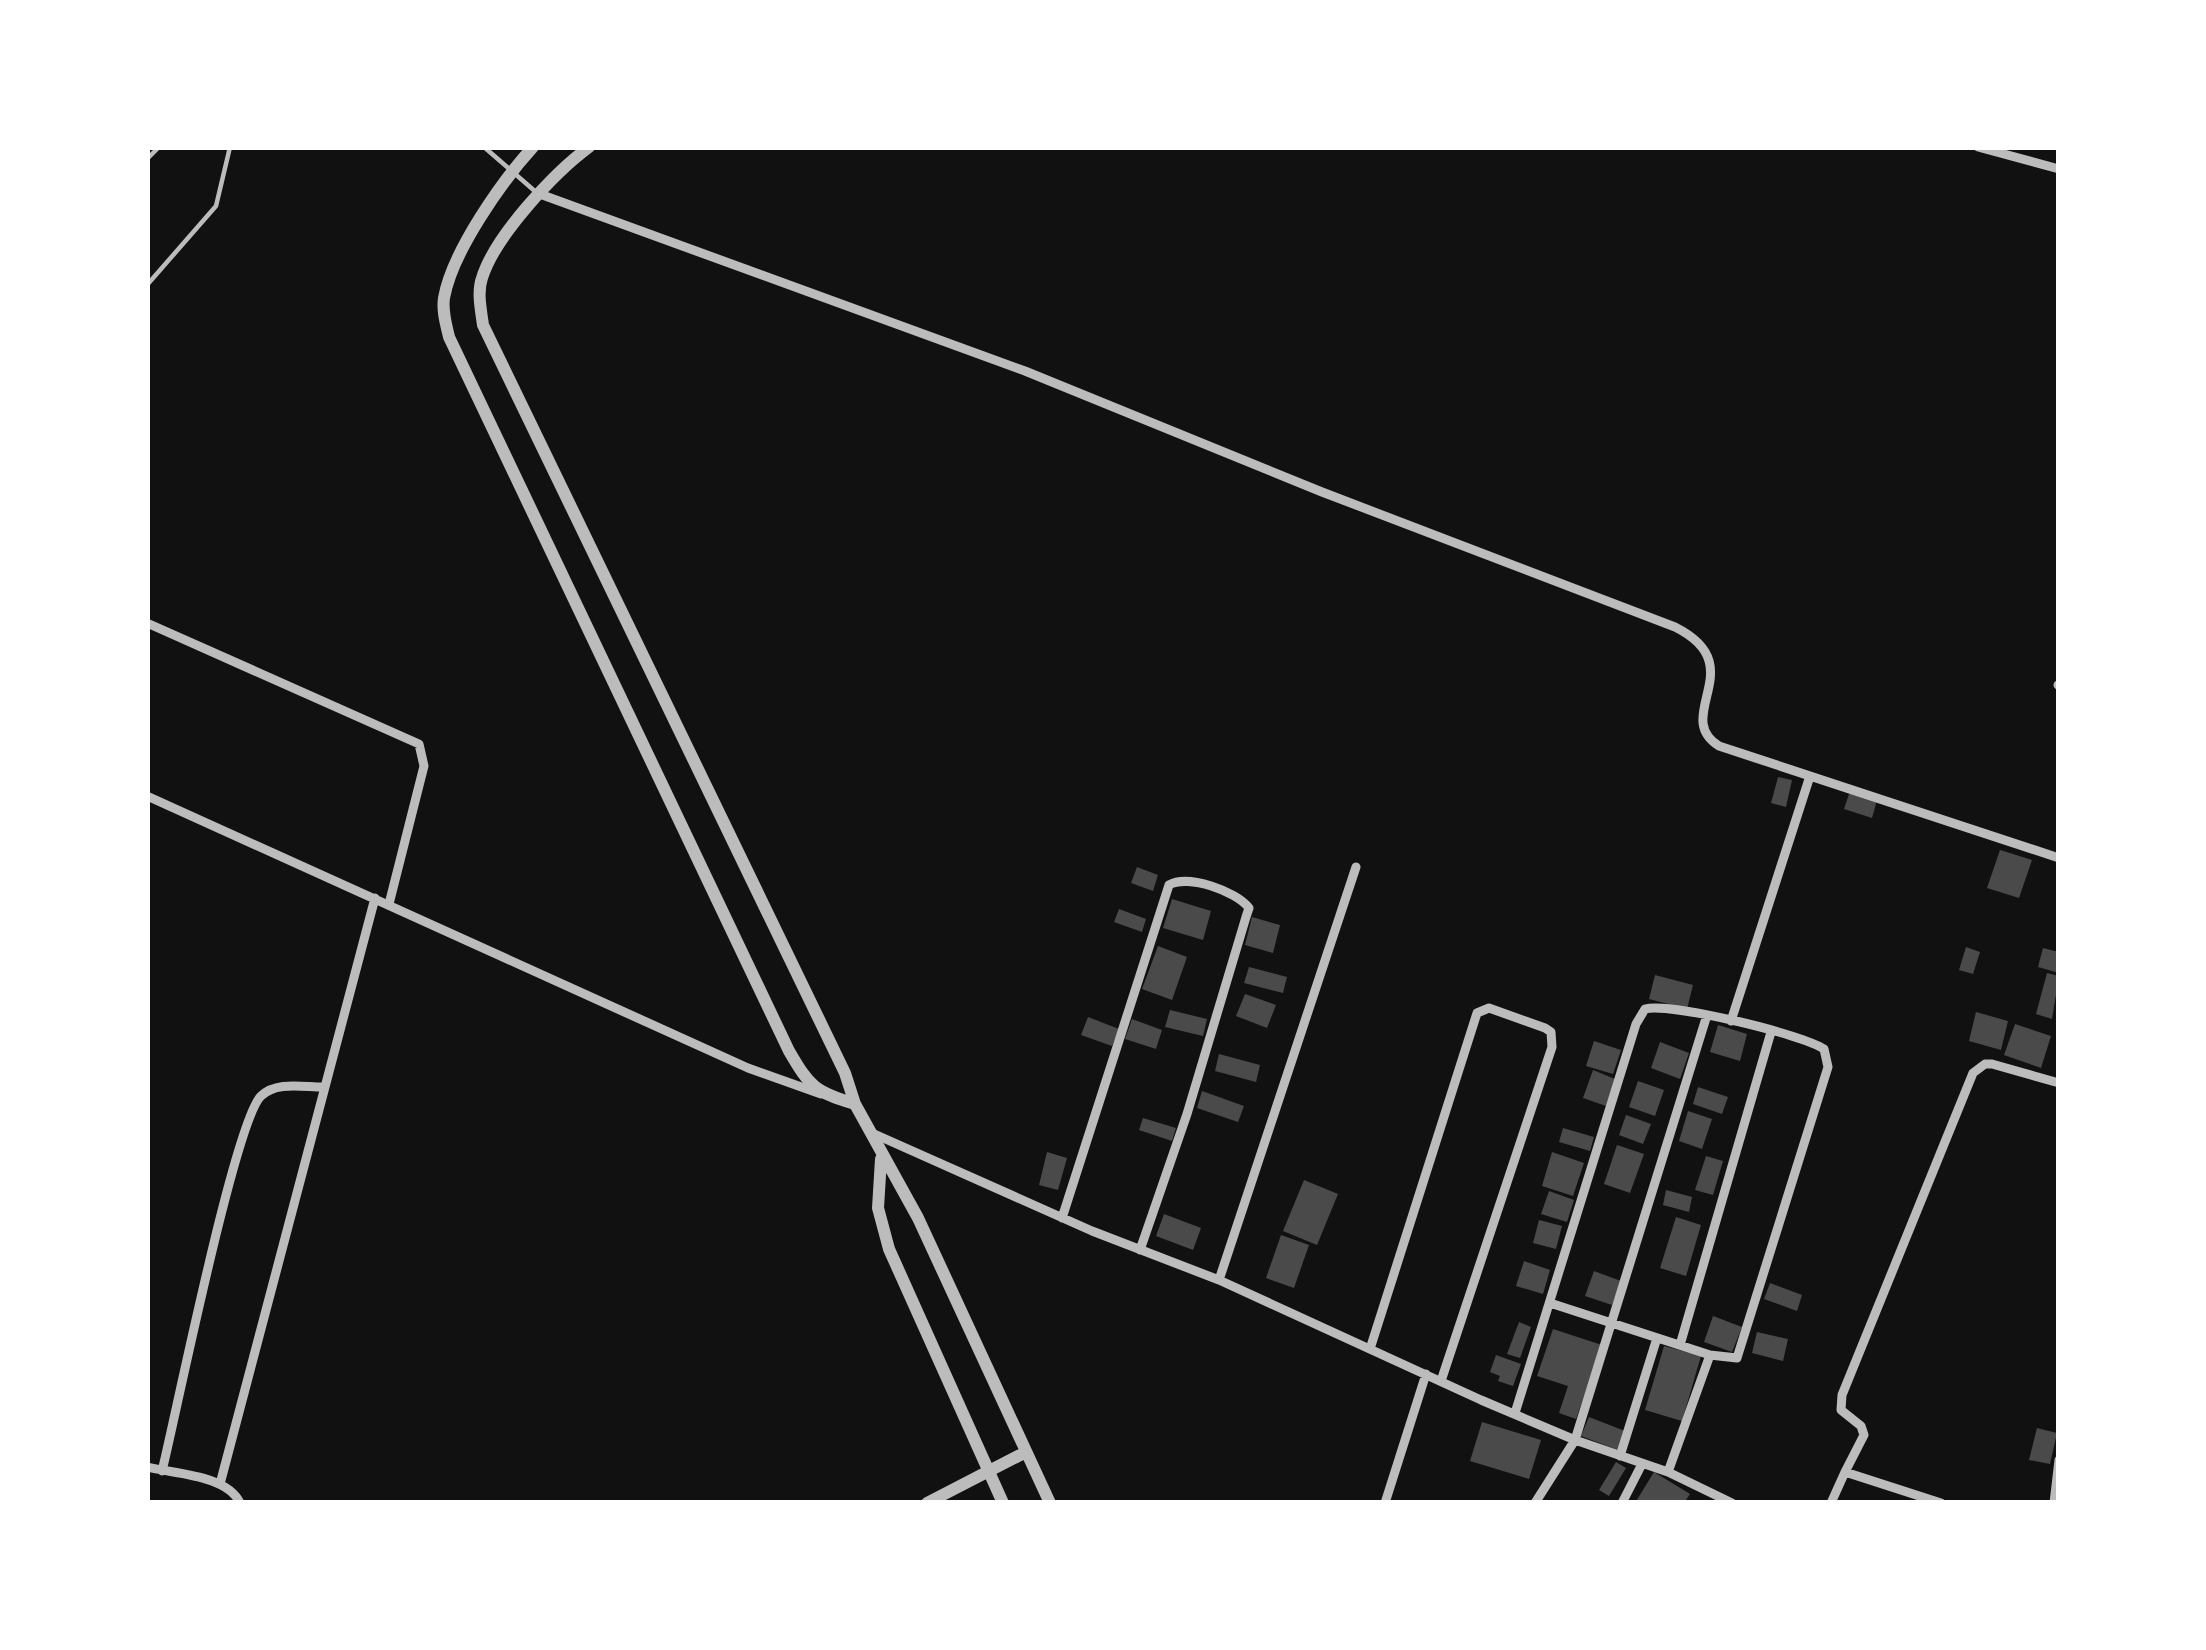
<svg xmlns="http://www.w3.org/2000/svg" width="2206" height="1650" font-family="'Roboto Condensed',sans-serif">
<rect width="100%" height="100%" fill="#111"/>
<path fill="#4a4a4a" d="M1778,777l14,3 -6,27 -15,-4z
M1850,791l27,9 -5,18 -28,-9z
M2000,850l32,10 -13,38 -32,-10z
M1137,867l21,8 -5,16 -22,-8z
M1172,899l39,12 -8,29 -40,-12z
M1119,909l27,10 -4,13 -28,-10z
M1252,917l28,8 -7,28 -28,-8z
M1158,946l29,11 -15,43 -30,-11z
M1966,947l14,5 -7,22 -14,-4z
M2043,948l16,4v21l-21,-6z
M1249,967l38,10 -4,16 -39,-10z
M2047,973l12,3 -7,43 -16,-5z
M1655,975l38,10 -6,24 -38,-10z
M1245,994l31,11 -9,23 -31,-12z
M1170,1010l37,9 -4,17 -38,-9z
M1976,1012l32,9 -7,29 -32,-9z
M1088,1017l31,12 -7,17 -31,-11z
M1132,1019l30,11 -6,19 -31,-10z
M2015,1024l36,12 -10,32 -37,-13z
M1718,1025l29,9 -7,27 -30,-9z
M1594,1041l27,9 -8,24 -27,-8z
M1660,1042l29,11 -9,26 -29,-11z
M1219,1054l41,11 -4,17 -41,-11z
M1593,1070l22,9 -9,27 -23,-8z
M1638,1081l26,9 -9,26 -26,-9z
M1698,1087l30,10 -6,17 -29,-10z
M1202,1091l42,15 -6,16 -41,-14z
M1688,1111l24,8 -10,30 -23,-8z
M1626,1115l25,9 -8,20 -24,-9z
M1143,1118l33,10 -4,13 -33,-11z
M1563,1128l31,9 -4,14 -31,-9z
M1617,1145l27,9 -14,39 -26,-9z
M1047,1152l20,6 -9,32 -19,-5z
M1552,1152l32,11 -11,33 -31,-10z
M1706,1156l17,5 -10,34 -18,-5z
M1304,1180l34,14 -21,51 -34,-14z
M1666,1190l26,7 -3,15 -26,-7z
M1549,1191l25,9 -7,22 -26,-8z
M1164,1214l37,14 -8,22 -37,-14z
M1676,1217l25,8 -15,51 -26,-8z
M1539,1220l23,6 -6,23 -23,-6z
M1281,1235l28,10 -15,43 -28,-10z
M1524,1261l26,9 -7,24 -27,-8z
M1594,1271l27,10 -9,24 -27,-9z
M1770,1283l32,12 -5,16 -33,-12z
M1713,1316l29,11 -10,25 -28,-10z
M1519,1322l12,5 -11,31 -13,-4z
M1553,1329l49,16 -26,74 -17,-6 9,-27 -31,-10z
M1757,1332l31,7 -5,22 -31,-8z
M1664,1346l37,10 -19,65 -37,-11z
M1496,1355l25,9 -8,22 -15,-5 2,-5 -10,-4z
M1589,1417l36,14 -7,19 -37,-14z
M1482,1422l59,18 -12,39 -59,-18z
M2037,1428l20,5 -7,31 -21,-4z
M1616,1462l10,6 -17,28 -10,-6z
M1654,1472l36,22 -6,9h-49z"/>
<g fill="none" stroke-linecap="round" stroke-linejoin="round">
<path stroke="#bcbcbc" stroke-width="4.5" d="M484,147l53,46
M147,159l12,-12
M147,285l69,-79 14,-59"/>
<path stroke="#bcbcbc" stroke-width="9" d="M1978,147l81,22
M537,193l488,178 297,121 353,135c78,39 -4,89 44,119l340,112
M147,623l272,121 5,22 -35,138
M2058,685h1
M147,796l601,272 73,26
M1731,1021l79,-245
M872,1133l220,98 127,49 262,120 94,40 93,32 64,31
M1062,1218l107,-333c19,-11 67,6 80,23l-3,9 -59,197 -47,136
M1219,1280l137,-413
M1680,1345l91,-313
M1370,1349l107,-336 12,-5 56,20 6,4 1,15 -111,334
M1515,1413l121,-389 9,-15c23,-7 157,25 179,40l4,18 -91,291 -27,-3 -160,-52
M1620,1456l37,-118
M147,1467c28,7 80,8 93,36
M162,1471c14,-56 73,-350 99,-375 15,-15 42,-9 62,-9
M1668,1472l42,-117
M1845,1472l19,-37 -3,-9 -20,-16 1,-15 131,-322 12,-9h7l67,19
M220,1484l155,-586
M1385,1503l41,-129
M1535,1503l40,-63 132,-425
M1622,1503l20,-39
M1831,1503l14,-31 96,31
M2054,1503l5,-43"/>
<path stroke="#bcbcbc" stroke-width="12" d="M533,147c-31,34 -81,105 -89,151 -2,13 2,26 5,39l340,714c21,36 26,41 66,53
M589,147c-35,26 -94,89 -107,131 -5,14 -1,32 1,47l362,748 10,31 63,114 132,285
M881,1159l-3,49 11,41 114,254
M927,1503l99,-51"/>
</g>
<rect width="2206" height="1650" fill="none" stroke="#ffffff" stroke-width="300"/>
</svg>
